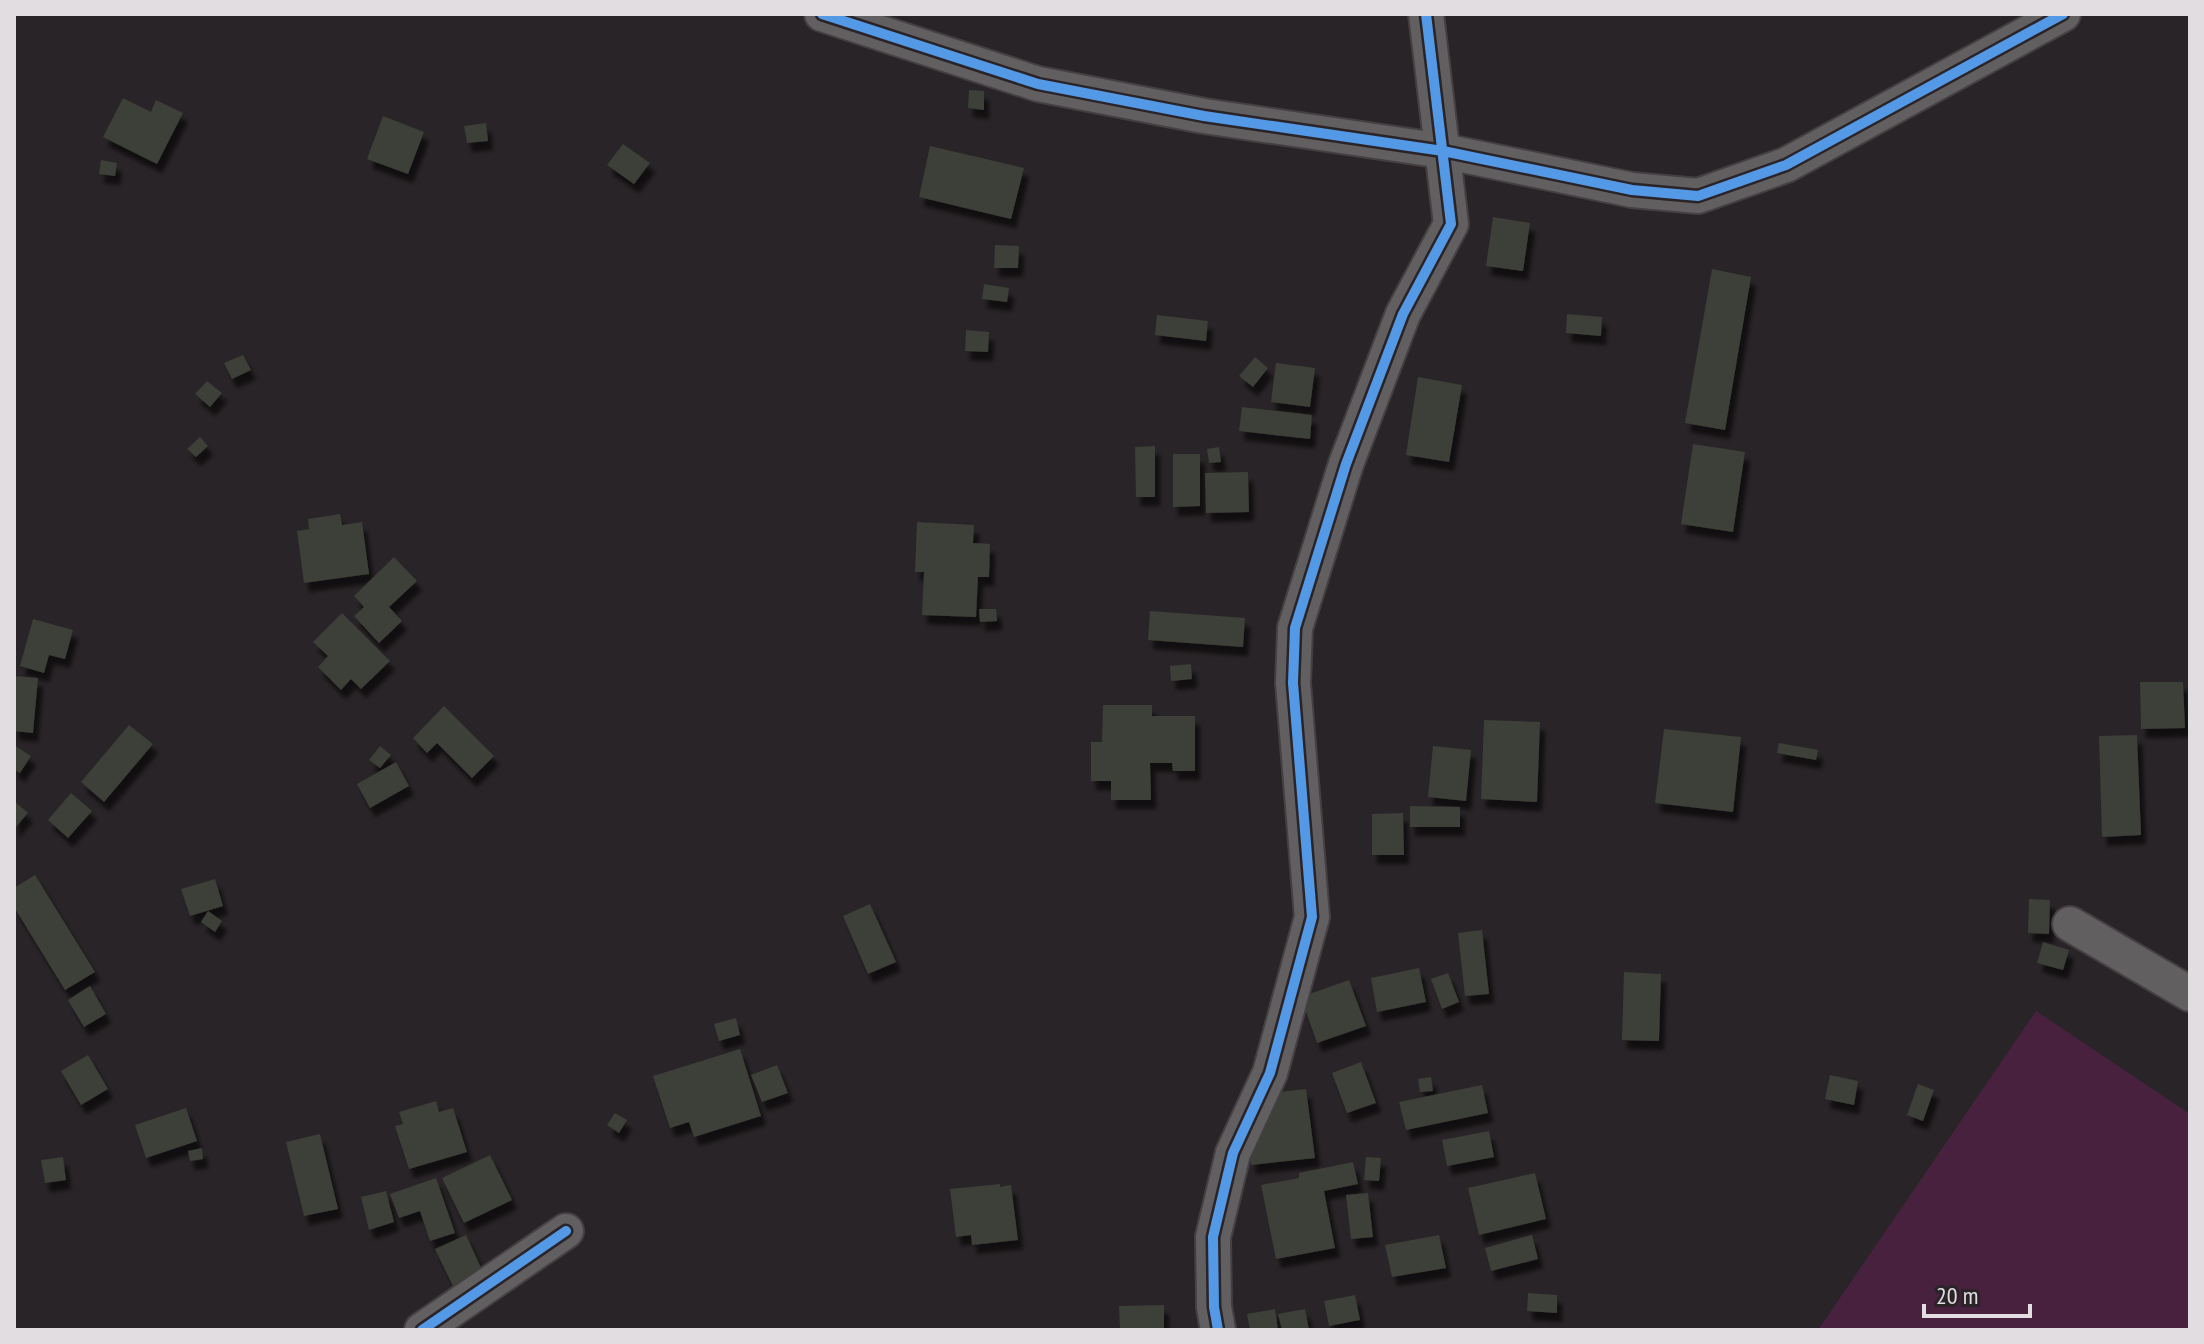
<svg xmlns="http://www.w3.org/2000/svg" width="2204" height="1344" font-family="'PT Sans Narrow',sans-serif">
<defs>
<filter id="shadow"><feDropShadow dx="5" dy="9" stdDeviation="2" flood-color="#0009"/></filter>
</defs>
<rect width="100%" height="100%" fill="#292427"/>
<path fill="#48213e" d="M2036,1011l154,103v216h-372z"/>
<path fill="#3d3f37" filter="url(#shadow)" d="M969,90l15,1v19l-16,-2z
M123,98l28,14 5,-12 27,13 -26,51 -54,-27z
M383,116l41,16 -16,42 -41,-15z
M486,123l2,18 -21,2 -3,-17z
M623,144l27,19 -16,21 -27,-19z
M930,146l94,22 -13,51 -92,-22z
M101,160l16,3 -2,13 -16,-2z
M1493,217l37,6 -7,48 -37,-5z
M995,245l24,1 -1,22h-24z
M1712,269l39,8 -26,153 -40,-7z
M984,284l25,4 -2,14 -25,-3z
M1567,314l35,3 -1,19 -35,-3z
M1157,315l51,6 -2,20 -51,-6z
M966,330l23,2 -1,20 -23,-1z
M243,355l8,15 -19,9 -8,-16z
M1255,357l13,11 -15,19 -14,-11z
M1276,363l39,5 -5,39 -39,-5z
M1418,377l44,8 -13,77 -43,-7z
M207,381l15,12 -12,14 -15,-13z
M1242,407l70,8 -2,24 -71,-8z
M200,437l8,9 -12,11 -9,-8z
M1693,444l52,8 -12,80 -52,-8z
M1155,446v51h-19l-1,-50z
M1219,447l2,15 -12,1 -2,-14z
M1173,454h27v52l-27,1z
M1248,472l1,40 -43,1 -1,-40z
M340,514l2,11 20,-3 7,52 -65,9 -7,-52 12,-2 -1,-10z
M917,522l57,3 -1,18 17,1 -1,33h-11l-2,40 -54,-2 2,-43h-9z
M394,557l23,24 -28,26 13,14 -23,22 -25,-27 10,-9 -10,-11z
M979,609h17l1,12 -17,1z
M1150,611l95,7 -2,29 -95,-7z
M342,613l48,48 -29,28 -10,-10 -10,11 -23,-23 10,-11 -15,-14z
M33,619l40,11 -8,29 -16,-4 -5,18 -24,-7z
M1191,664l1,15 -21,2 -1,-15z
M14,676l24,2 -5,55 -19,-2z
M2140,682h43l2,46 -44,1z
M1103,705h49v11h43v55h-22l-1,-8h-22l1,37h-40v-19h-20v-39h11z
M444,706l50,50 -22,22 -35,-35 -10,10 -14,-15z
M1484,720l56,2 -3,80 -56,-3z
M129,725l24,19 -49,58 -23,-20z
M1664,729l77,8 -8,75 -78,-9z
M2137,735l4,100 -39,2 -3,-101z
M1779,743l39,7 -2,10 -39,-7z
M14,745l17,11 -11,17 -6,-4z
M380,746l11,9 -11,13 -11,-8z
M1433,746l38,4 -5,51 -38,-4z
M396,762l13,24 -39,22 -13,-24z
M71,793l21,18 -24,27 -20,-18z
M14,801l14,12 -14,16z
M1410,806l50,1v20h-50z
M1403,813l1,42h-32v-41z
M35,875l60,97 -30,18 -51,-83v-19z
M215,879l8,27 -33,10 -9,-27z
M2029,899l21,1 -1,34 -21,-1z
M870,904l26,58 -28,12 -25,-58z
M208,911l14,10 -7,11 -14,-10z
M1482,930l7,64 -24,2 -7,-63z
M2043,942l26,8 -6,20 -26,-7z
M1419,968l7,34 -49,10 -6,-34z
M1624,972l37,2 -2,67 -37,-1z
M1448,973l11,29 -17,7 -11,-30z
M1349,980l17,46 -49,17 -16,-46z
M90,986l16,28 -22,13 -16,-27z
M736,1018l4,17 -21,6 -5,-17z
M740,1049l21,67 -67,21 -5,-15 -19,6 -17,-52z
M88,1055l20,34 -27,16 -20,-34z
M1361,1062l15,41 -29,10 -15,-40z
M777,1065l11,28 -26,9 -11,-27z
M1830,1075l28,6 -4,24 -29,-6z
M1431,1077l2,14 -13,1 -2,-13z
M1918,1084l16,6 -11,31 -16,-6z
M1482,1085l6,28 -82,17 -7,-28z
M1306,1089l9,69 -64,7 -8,-69z
M436,1101l3,11 14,-4 14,44 -58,17 -14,-43 8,-2 -4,-12z
M186,1108l11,33 -51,17 -11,-33z
M615,1113l12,7 -8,13 -12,-8z
M1489,1131l5,26 -47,9 -5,-26z
M320,1134l18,75 -34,7 -18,-74z
M202,1148l1,11 -13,2 -2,-10z
M490,1155l22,45 -48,23 -22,-45z
M63,1157l3,23 -21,3 -4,-23z
M1366,1157l15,1 -2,23 -15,-1z
M1353,1162l5,22 -34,7 11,57 -59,11 -15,-74 38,-7v-5z
M1535,1173l11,46 -67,16 -11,-47z
M436,1178l19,55 -25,8 -10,-30 -21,7 -9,-24z
M1000,1184v3l11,-2 7,55 -46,5 -1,-10 -15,2 -6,-48z
M386,1191l8,31 -25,8 -8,-33z
M1368,1193l5,44 -22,2 -5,-44z
M466,1235l17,37 -30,14 -18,-37z
M1439,1235l7,33 -54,9 -7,-32z
M1532,1235l6,24 -47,12 -6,-23z
M1528,1293l29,2v18l-30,-2z
M1355,1295l5,25 -31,6 -5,-25z
M1164,1305v25h-44l-1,-24z
M1275,1309l3,21h-28l-3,-16z
M1305,1309l4,21h-27l-4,-16z"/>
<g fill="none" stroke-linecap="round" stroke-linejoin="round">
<g stroke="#443f42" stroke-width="38">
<path id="minor" d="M822,14l216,70 166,32 239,35 189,39 66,6 88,-31 277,-151
M2070,924l120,70
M422,1330l144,-99
M1218,1330l-4,-23 -1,-70 20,-84 37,-80 42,-156 -19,-234 2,-55 51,-164 57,-150 48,-90 -25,-210"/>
</g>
<use href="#minor" stroke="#625f61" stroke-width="34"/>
<g stroke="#2a2328" stroke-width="15">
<path id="cycleway" d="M822,14l216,70 166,32 239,35 189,39 66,6 88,-31 277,-151
M422,1330l144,-99
M1218,1330l-4,-23 -1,-70 20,-84 37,-80 42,-156 -19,-234 2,-55 51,-164 57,-150 48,-90 -25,-210"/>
</g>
<use href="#cycleway" stroke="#5399e6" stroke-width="10"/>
</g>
<rect width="2204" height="1344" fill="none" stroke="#e2dde0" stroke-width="32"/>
<path d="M1924 1304v12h106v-12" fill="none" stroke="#e2dde0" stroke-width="4"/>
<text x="1936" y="1304" font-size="24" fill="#e2dde0" stroke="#2a2328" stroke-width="6" paint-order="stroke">20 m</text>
</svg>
